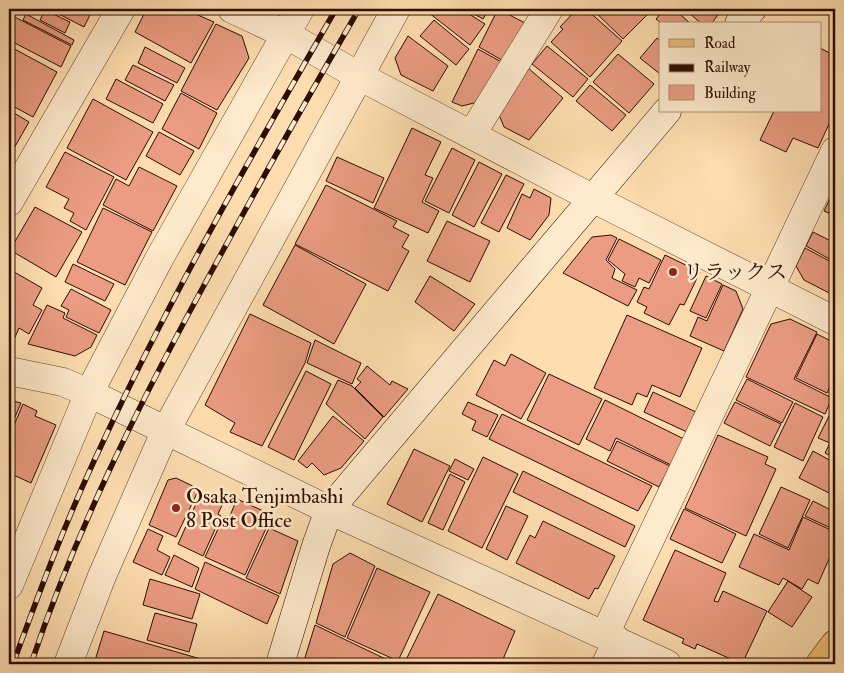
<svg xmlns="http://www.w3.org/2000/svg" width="844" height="673" font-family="'IM FELL Double Pica','Noto Serif JP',serif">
<rect width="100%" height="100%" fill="#fedeb0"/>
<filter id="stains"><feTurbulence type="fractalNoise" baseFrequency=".004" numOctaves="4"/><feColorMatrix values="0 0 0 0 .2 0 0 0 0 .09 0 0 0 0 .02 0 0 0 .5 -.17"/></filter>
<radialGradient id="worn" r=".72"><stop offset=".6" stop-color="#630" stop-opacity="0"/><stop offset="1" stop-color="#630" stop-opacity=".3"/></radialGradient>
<path fill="#eb9c82" stroke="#2d0c01" d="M54,9h39l-9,18 -31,-16z
M150,9h34l30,13 -23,41 -56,-31 11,-22z
M424,9h37l24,15 -15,21z
M465,9h24l-6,10z
M498,9l31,16 -22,38 -28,-16z
M577,9h9l36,32 -32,36 -39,-35 12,-13 -3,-2z
M592,9h61l-30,30z
M664,9h10l17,15h-29l-6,-5z
M684,9h35l2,2 -10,13h-9z
M45,10l25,12 -5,11 -25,-13z
M9,14l62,32 -10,21 -52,-27z
M26,14l48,26 -2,5 -49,-25z
M434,20l35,29 -13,16 -36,-29z
M216,24l26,12 7,22 -32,52 -36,-19z
M408,36l40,30 -15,25 -32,-16 -6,-17z
M657,38l3,3v33l-20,-16z
M9,46l48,26 -24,45 -24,-13z
M547,46l41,33 -15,18 -41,-33z
M145,47l40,21 -8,15 -39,-20z
M820,48l15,8v55l-17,37 -25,-10 -7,14 -26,-12 14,-29h46z
M478,49l27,15 -23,37 -20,5 -10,-4z
M618,54l36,30 -25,29 -36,-31z
M133,65l41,20 -9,16 -40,-21z
M528,68l35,30 -34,42 -25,-13 -5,-12z
M116,79l47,25 -10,19 -47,-24z
M590,85l36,30 -14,16 -36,-30z
M181,93l36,20 -18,36 -37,-20z
M93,99l60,33 -27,48 -59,-32z
M9,110l20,12 -20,35z
M412,128l29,14 -16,33 8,3 -11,24 17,9 -11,22 -54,-25z
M159,132l35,19 -14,24 -34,-19z
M452,148l23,12 -26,53 -24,-12z
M65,152l49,25 -28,53 -16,-9 4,-8 -10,-5 5,-9 -23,-12z
M337,157l47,21 -11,25 -47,-22z
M479,162l23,12 -28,53 -22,-12z
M139,167l38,19 -24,45 -50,-26 13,-26 13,7z
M506,175l18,9 -25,48 -18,-9z
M326,185l71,36 -4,6 16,8 -7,12 7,4 -21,40 -93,-47z
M835,188v28l-11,-5z
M534,189l17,9 -2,17 -19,25 -23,-12 15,-34 8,4z
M35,207l47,25 -26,45 -46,-27z
M103,208l49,24 -27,53 -48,-23z
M447,221l43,20 -20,41 -43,-21z
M813,232l22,11v19l-29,-16z
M611,235l6,3 -11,22 9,9 -3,9 25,12 -9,16 -65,-33 29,-36z
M619,239l42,21 -12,23 -10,-5 -4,9 -13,-6 3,-7 -17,-14z
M295,245l71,39 -32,60 -71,-39z
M805,248l30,16v32l-31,-16 -8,-14z
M665,255l35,17 -16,33 -4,-1 -11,21 -25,-12 3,-6 -10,-5 7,-15 5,2z
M73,264l41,20 -9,17 -40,-19z
M9,269l33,19 -9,17 9,5 -13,24 -10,-6 -6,14 -4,-1z
M430,276l45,28 -21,27 -39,-29z
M706,276l16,8 -16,34 -16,-7z
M723,285l13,6 7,18 -19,42 -34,-15 8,-19 9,4z
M71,289l40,21 -12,23 -33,-16 3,-7 -8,-4z
M47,305l18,8 -2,5 34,17 -6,12 -16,9 -47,-12z
M250,314l61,29 -6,20 -43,83 -32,-14 5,-9 -30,-18z
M627,315l75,33 -22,49 -28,-12 -5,12 -10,-4 -5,12 -38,-17z
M790,319l27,13 -23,47 38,19 -7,16 -79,-37 25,-53z
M817,334l18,9v33l-8,17 -31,-15z
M315,340l46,23 -9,21 -45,-21z
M511,354l35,19 -25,46 -45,-24 18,-35 11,6z
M367,366l23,19 2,-4 16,8 -24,28 -29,-29 6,-6 -4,-3z
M306,371l25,13 -37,76 -26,-13z
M549,374l53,25 -23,46 -52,-25z
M747,379l46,23 -11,21 -46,-23z
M338,380l14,6 31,31 -18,22 -39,-35z
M835,380v17l-6,-4z
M653,392l43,20 -9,20 -43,-20z
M9,400l12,3 -12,28z
M605,400l79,39 -13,26 -55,-27 -6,13 -24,-12z
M468,402l30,13 -11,22 -15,-7 4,-9 -14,-7z
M735,402l46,22 -11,22 -46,-23z
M795,403l28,14 -20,44 -29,-14z
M23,404l14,7 -2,5 21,9 -25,58 -22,-10v-36z
M832,410l3,1v47l-10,-5 5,-10 -12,-5z
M502,414l150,72 -14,25 -149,-72z
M333,416l31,25 -23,27 -17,7 -12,-12 -5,5 -9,-7z
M718,435l50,22 -3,7 11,5 -30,67 -61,-28z
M617,441l53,25 -11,21 -52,-26z
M414,449l36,17 -28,56 -35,-18z
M813,451l22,12v27l-2,5 -34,-17z
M483,457l35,17 -36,74 -34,-17z
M455,459l19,10 -6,11 -19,-9z
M523,471l112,55 -10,21 -112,-55z
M450,474l15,8 -22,48 -15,-7z
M176,478l23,11 -23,48 -27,-12 19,-45z
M781,487l29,13 -22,48 -29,-14z
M200,495l22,10 -4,9 3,2 -18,40 -25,-12z
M237,499l35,16 -27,60 -40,-18 19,-41 5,2z
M813,501l22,11v18l-30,-14z
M506,506l22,10 -21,44 -21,-11z
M684,509l52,25 -14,29 -52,-24z
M803,517l32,15v13l-17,39 -10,-5 -6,10 -19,-11 -4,7 -40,-18 15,-33 35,16z
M543,521l72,35 -17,33 -3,-1 -6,11 -73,-36 14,-28 5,3z
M269,528l29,13 -18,53 -34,-16z
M148,529l15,7 -6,14 13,7 -8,18 -29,-13z
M675,550l51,23 -12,28 4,1 5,-11 44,20 -25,53 -45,-20 -2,5 -13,-6 2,-4 -41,-19z
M350,553l25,13 -30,71 -29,-14 17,-59z
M174,555l25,13 -7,19 -27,-12z
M205,562l74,34 -12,28 -72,-35z
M377,568l53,24 -32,69 -51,-23z
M150,579l50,15 -8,25 -49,-14z
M788,581l24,16 -20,30 -24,-15z
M438,594l77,37 -14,33h-97z
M155,613l42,11 -8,28 -42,-12z
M315,625l31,15 50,24h-93z
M104,631l114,33h-124z"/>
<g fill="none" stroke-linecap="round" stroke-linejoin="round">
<g stroke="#61402d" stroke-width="29">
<path id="street" d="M232,9l53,25 74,42 235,123 241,122
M472,134l77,-125
M9,202l112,-193
M9,371l54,11 26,11 240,117 338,154
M9,585l80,-192 70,-134 141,-250
M605,634l230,-483
M68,664l34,-88 63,-144 231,-423
M606,664l11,-24"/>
</g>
<g stroke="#2d0c01" stroke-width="29">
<path id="secondary" d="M739,24l13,-15
M280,664l36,-118 13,-36 338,-399"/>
</g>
<g stroke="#2d0c01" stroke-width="29">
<path id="primary" d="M820,664l15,-20"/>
</g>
<use href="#street" stroke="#feeacc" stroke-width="28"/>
<use href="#secondary" stroke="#feeacc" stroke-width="28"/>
<use href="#primary" stroke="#efbf78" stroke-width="28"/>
<g stroke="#2d0c01" stroke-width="5.5">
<path id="rail" d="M13,664c27,-74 55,-149 89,-220 69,-149 152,-293 234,-435
M31,664c44,-131 105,-254 171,-375 51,-94 103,-187 157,-280"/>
</g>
<use href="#rail" stroke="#feeacc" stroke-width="4" stroke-dasharray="11" stroke-linecap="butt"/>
</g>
<g fill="#8f2418" stroke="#feeacc" stroke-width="2">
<circle cx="673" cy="272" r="5"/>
<circle cx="176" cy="508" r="5"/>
</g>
<g text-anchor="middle" stroke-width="5" stroke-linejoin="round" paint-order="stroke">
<g font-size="21" fill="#2d0c01" stroke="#feeacc" text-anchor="start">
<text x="683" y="279">リラックス</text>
<text x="186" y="503">Osaka Tenjimbashi<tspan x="186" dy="24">8 Post Office</tspan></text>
</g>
</g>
<rect width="844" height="673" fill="none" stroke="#fedeb0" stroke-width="30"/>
<rect x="10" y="10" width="824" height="653" fill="none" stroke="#2d0c01" stroke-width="2.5"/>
<rect x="15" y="15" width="814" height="643" fill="none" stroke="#2d0c01"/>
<rect x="659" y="22" width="162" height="90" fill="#feeacc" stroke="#aa917b"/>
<rect x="669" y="39" width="25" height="8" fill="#efbf78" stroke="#aa917b"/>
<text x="704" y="48" font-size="15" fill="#2d0c01">Road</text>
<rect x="669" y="64" width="25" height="8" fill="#2d0c01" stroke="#aa917b"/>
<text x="704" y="72" font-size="15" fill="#2d0c01">Railway</text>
<rect x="669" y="85" width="25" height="15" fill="#eb9c82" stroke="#aa917b"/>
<text x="704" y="98" font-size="15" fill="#2d0c01">Building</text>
<rect width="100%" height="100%" filter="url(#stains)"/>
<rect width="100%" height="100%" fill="url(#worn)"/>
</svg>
